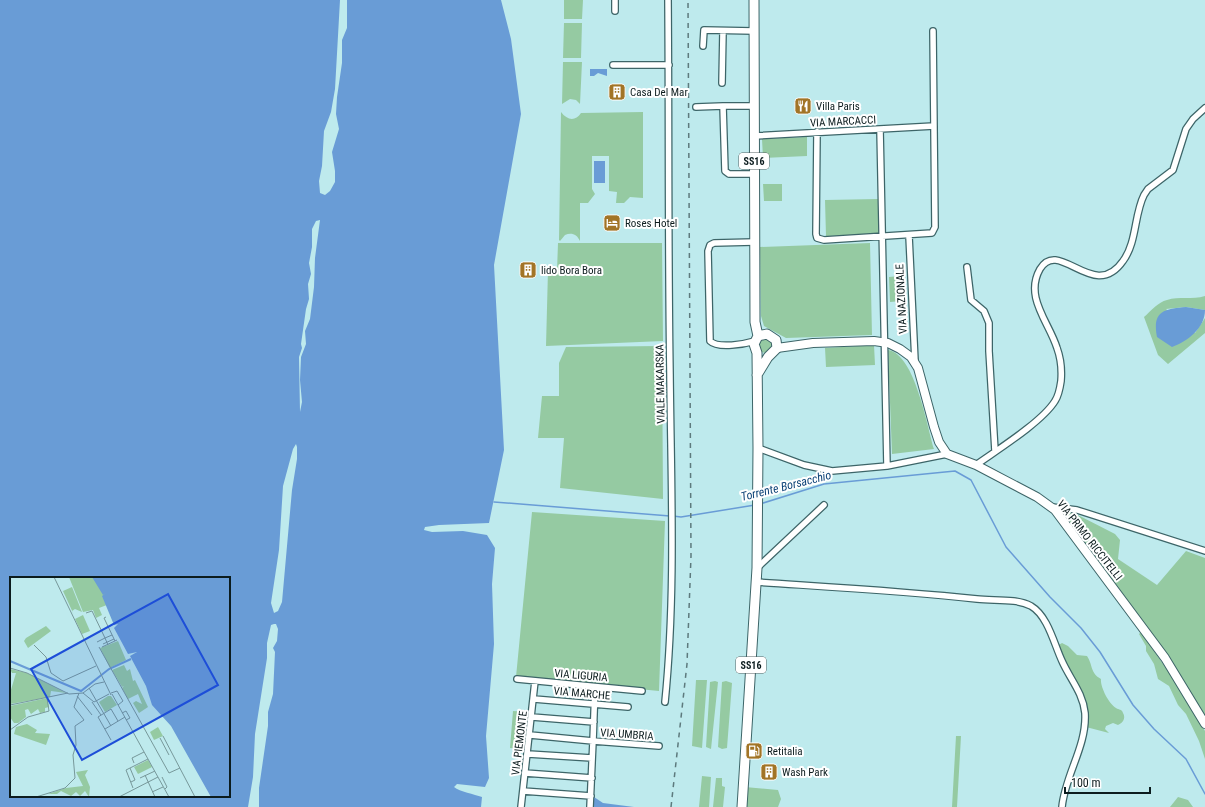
<svg xmlns="http://www.w3.org/2000/svg" width="1205" height="807" font-family="'Roboto Condensed',sans-serif">
<rect width="100%" height="100%" fill="#beeaed"/>
<path fill="#95caa2" d="M564,0h19l-1,19h-18z
M564,23h18l-1,35h-18z
M563,62h19l-2,42 -4,-4 -6,-1 -8,5z
M561,112c6,8 14,10 20,1l62,-1v86l-13,-1 -6,6h-8l1,-11 -8,-1v-35h-17v33l3,5 -7,9h-8v38c-3,-7 -9,-9 -15,-6l-5,6 -1,-1z
M807,137v19l-44,2 -1,-19z
M763,184h19v17h-18z
M878,199l1,36 -53,1 -1,-36z
M558,243h104l1,98 -117,5 2,-76 9,1z
M870,243l2,92 -86,3 -22,-12 -3,-10 -1,-69z
M900,276l2,25 -12,1 -1,-25z
M1205,296v14l-19,-3 -20,2 29,24 10,-15v15l-37,31 -10,-9 -14,-38c7,-6 14,-15 23,-17 12,-4 25,0 38,-4z
M764,337l7,3 2,7 -7,6 -5,-1 -3,-9z
M874,345l1,20 -49,2 -1,-19z
M662,346l1,153 -103,-11 4,-50h-26l4,-42h17v-33l7,-16z
M888,350c27,4 39,76 46,99l-42,5z
M532,512l133,9 -6,170 -143,-14z
M1072,512l43,22 5,6 -2,19 39,26 29,-34 19,7v160l-141,-201z
M1141,632l42,61 22,38v28l-6,-18 -13,-27 -8,-9 -9,-19 -11,-7 -4,-15 -8,-13v-5l-7,-12z
M1062,643l6,3 9,9 10,1c6,9 3,17 14,23 -1,7 7,24 15,29 3,2 6,1 7,5 3,5 0,10 -5,12l-5,-2 -7,3 -1,3 4,4 -23,-6v-14l-29,-67z
M696,680h11l-5,68 -10,-2z
M715,681l3,1 -7,67 -5,-2 4,-65z
M726,681l6,2 -5,65 -5,1 -4,-2 4,-65z
M513,711l16,1 -3,37 -16,-1z
M956,736h5l-4,71h-5z
M702,776l9,1 -2,30h-10z
M716,778h6v8l3,1 -2,20h-10z
M745,787l33,3 3,9 -3,8h-35z
M1178,797l10,3 5,7h-23z"/>
<path fill="#699cd6" fill-rule="evenodd" d="M0,0h501l10,39 10,75 -27,151 10,185 -15,73 -50,2 -14,2 -1,3 8,2 31,-1 24,4 8,13 -3,36 2,60 -8,92 3,42 -4,9 -28,-3 -3,3c6,5 20,7 28,10l-1,10h-481zM11,578h218v218h-218z
M590,69h17v7l-9,-3 -4,3h-4z
M594,161h11v22h-11z
M1186,307l19,3c0,18 -17,31 -33,37l-15,-10c-5,-26 7,-28 29,-30z
M594,797l9,6 31,4h-40z"/>
<path fill="#beeaed" d="M340,0h7v28l-5,12v23l-5,34 -1,17 3,15 -7,23 3,19v11l-5,9 -5,4 -5,-2 -1,-12 3,-15 2,-35 7,-19 4,-23z
M320,220l-5,38 -1,29 -4,32 -5,12 1,13 -5,13 -1,23 2,22 -2,10 -1,-55 3,-9 -1,-4 5,-35 3,-10 -1,-15 3,-10 -2,-11 3,-16v-18l4,-8z
M296,444l1,3v12l-5,31 -10,112 -4,9 -4,2 -3,-10 8,-53 4,-64 10,-37z
M274,624h2l2,5 -1,12 -4,7 2,4 -2,42 -5,18v14l-9,62v19h-11l5,-30 2,-43 12,-76v-15l4,-18z"/>
<g fill="none" stroke-linecap="round" stroke-linejoin="round">
<path stroke="#699cd6" stroke-width="1.5" d="M494,502l176,14
M760,504l64,-20 131,-13 16,9 35,67 44,50 31,31 19,24 33,53 21,24 32,30 19,35
M673,516l8,1 74,-12"/>
<g stroke="#3d6568" stroke-width="8">
<path id="street" d="M615,0v11
M703,46l1,-16 50,1
M613,65h56
M722,83l1,-52
M696,107l27,-1
M880,129l7,337
M817,132l-1,102 1,4 7,2 108,-7 3,-6 -2,-196
M754,136l180,-10
M754,174h-25l-4,-3 -2,-65h31
M909,236l6,125
M754,242l-40,1 -4,2 -2,6 2,90c8,8 35,3 45,0
M967,267l4,33 13,11 5,12v28l6,100
M758,448l46,17 28,6 55,-5 60,-12
M976,465c21,-15 66,-43 79,-64 4,-6 5,-13 6,-20 1,-12 0,-22 -4,-33 -8,-26 -33,-51 -17,-79 19,-32 54,34 83,-8 14,-19 11,-46 21,-66l4,-6 25,-19 13,-41 7,-10 12,-11
M1052,507l25,3 128,41
M757,568l67,-63
M756,582c74,5 148,9 221,17 17,2 39,-1 54,7 17,10 23,38 31,55 8,18 21,32 23,52 2,33 -20,62 -23,94
M517,679l125,12
M534,699l94,8
M665,702c11,-109 6,-219 5,-328 -2,-125 -1,-249 -2,-374
M532,717l62,5
M530,735l63,6 2,-54
M528,754l64,4
M525,773l67,5
M523,791l68,5
M521,807l14,-126
M590,807l3,-66 66,5"/>
</g>
<g stroke="#3d6568" stroke-width="10">
<path id="secondary" d="M777,348l36,-5 61,-2 14,2 12,6 11,8 7,11 16,59 5,15 8,12 29,11 61,32 18,13 110,148 40,66"/>
</g>
<g stroke="#3d6568" stroke-width="11">
<path id="primary" d="M754,0l1,322 3,14
M742,807l15,-239 1,-120 -1,-95 -3,-9 4,-8 9,-2 9,6 1,8 -9,9 -11,18"/>
</g>
<use href="#street" stroke="#fff" stroke-width="5.5"/>
<use href="#secondary" stroke="#fff" stroke-width="8"/>
<use href="#primary" stroke="#fff" stroke-width="9"/>
<path stroke="#5d7a7d" stroke-width="1.5" stroke-dasharray="5 5" stroke-linecap="butt" d="M671,807l16,-143 4,-108 -3,-556"/>
</g>
<defs>
<g id="building-square" transform="scale(0.9)"><rect x="-9" y="-9" width="18" height="18" rx="4" fill="#a27426" stroke="#fff"/><path d="M-4-6H4V6H1V3H-1V6H-4ZM-2.5-4.3h1.7v1.8h-1.7ZM.8-4.3h1.7v1.8H.8ZM-2.5-1h1.7V.8h-1.7ZM.8-1h1.7V.8H.8Z" fill="#fff"/></g>
<g id="restaurant-square" transform="scale(0.9)"><rect x="-9" y="-9" width="18" height="18" rx="4" fill="#a27426" stroke="#fff"/><path d="M-5-6h1v4h1v-4h1v4h1v-4h1v5L-1.5 .5V6h-2V.5L-5-1ZM5-6V6H3V1.5H1.5Q1.5-4 5-6Z" fill="#fff"/></g>
<g id="hotel-square" transform="scale(0.9)"><rect x="-9" y="-9" width="18" height="18" rx="4" fill="#a27426" stroke="#fff"/><path d="M-6-4.5h1.5V1H6V5H4.5V3h-9V5H-6ZM-4 0a1.8 1.8 0 1 1 3.6 0ZM.5 0V-2.5h3Q6-2.5 6 0Z" fill="#fff"/></g>
<g id="fuel-square" transform="scale(0.9)"><rect x="-9" y="-9" width="18" height="18" rx="4" fill="#a27426" stroke="#fff"/><path d="M-5.5-6h7V0h2V4h1.3V-2.5L3-4.5l.8-.8L6-3V5H2.5V1h-1V6h-7ZM-4.2-4.7v3.2H.2V-4.7Z" fill="#fff"/></g>
</defs>
<g fill-rule="evenodd">
<use href="#building-square" x="617" y="92"/>
<use href="#restaurant-square" x="803" y="106"/>
<use href="#hotel-square" x="612" y="223"/>
<use href="#building-square" x="528" y="270"/>
<use href="#fuel-square" x="754" y="751"/>
<use href="#building-square" x="769" y="772"/>
</g>
<g text-anchor="middle" stroke-width="4" stroke-linejoin="round" paint-order="stroke">
<g fill="#fff" stroke="#556062" stroke-width="1">
<rect x="739" y="153" width="30" height="16" rx="3"/>
<rect x="736" y="657" width="30" height="16" rx="3"/>
</g>
<g font-size="10" font-weight="bold" fill="#0c1c1e">
<text x="754" y="165">SS16</text>
<text x="751" y="669">SS16</text>
</g>
<g font-size="11" fill="#0c1c1e" stroke="#fff" text-anchor="start">
<text x="630" y="96">Casa Del Mar</text>
<text x="816" y="110">Villa Paris</text>
<text x="625" y="227">Roses Hotel</text>
<text x="541" y="274">lido Bora Bora</text>
<text x="767" y="755">Retitalia</text>
<text x="782" y="776">Wash Park</text>
</g>
<g font-size="11" fill="#0c1c1e" stroke="#fff">
<text transform="translate(843 121) rotate(-3)" y="4">VIA MARCACCI</text>
<text transform="translate(901 299) rotate(-93)" y="4">VIA NAZIONALE</text>
<text transform="translate(660 384) rotate(-91)" y="4">VIALE MAKARSKA</text>
<text transform="translate(1090 540) rotate(52)" y="4">VIA PRIMO RICCITELLI</text>
<text transform="translate(581 675) rotate(5)" y="4">VIA LIGURIA</text>
<text transform="translate(582 693) rotate(5)" y="4">VIA MARCHE</text>
<text transform="translate(627 734) rotate(4)" y="4">VIA UMBRIA</text>
<text transform="translate(519 743) rotate(-83)" y="4">VIA PIEMONTE</text>
</g>
<g font-size="12" font-style="italic" fill="#0a4176" stroke="#fff">
<text transform="translate(786 486) rotate(-14)" y="4">Torrente Borsacchio</text>
</g>
</g>
<g transform="translate(10 577)">
<rect width="220" height="220" fill="#beeaed"/>
<path d="M59,0h31l12,26 -13,5 3,7 -6,3 -3,-8 -10,2zM62,10l10,25 -7,-3 -3,2 2,4 -11,-24zM73,38l7,16 -8,3 -7,-15zM36,49l5,5 -23,17 -4,-7 2,-3zM108,64l8,19 -16,8 -10,-20zM114,88l3,6 3,-2 3,12 2,-1 13,27 -9,6 -6,-10 3,-2 6,3 -4,-10 -10,5 -6,-11 2,-2 -2,1 -10,-17zM0,92l17,4 39,20 -15,-2 -1,6 -40,7v-11l6,-20h-4zM98,119h3l6,9 -12,7 -6,-10zM37,121l2,9 -4,1v4l-5,1 -2,-4 -7,5 -3,-5 -3,1 1,7 -8,6h-4l-4,-6v-11zM17,147l10,6 -2,3 15,1 -4,11 -32,-11 2,-7zM148,150l5,9 -9,4 -4,-8zM138,183l4,7 -14,7 -4,-7zM78,193l-3,5 5,12 -1,10 -4,-6 -5,5 -4,-4 -5,4 -10,-5 -4,3h-9l18,-6 17,-2 -7,-14z" fill="#95caa2"/>
<path d="M82,0h138v220h-19l-40,-71 -19,-21 -6,-19 -16,-30 7,-4 -9,2 -14,-26 4,-4 -4,1 -12,-29 4,-3 -3,2z" fill="#699cd6"/>
<path fill="none" stroke="#699cd6" stroke-width="2" d="M0,84l71,30 28,-22 22,-10"/>
<path fill="none" stroke="#77989a" stroke-width="1" d="M44,0l57,118M76,36l6,-2 13,27 -8,4M96,40l-2,1 11,23M93,67l11,-5M24,68l12,12 5,16 12,8 33,-15M98,68l-3,-7 7,-3M89,70l70,126 11,-5M92,70l15,-7M0,91l17,5 42,21 14,-1 12,-9 9,-2M79,111l22,38M73,116l11,9 15,-8M101,116l6,-2 6,10 -5,4M102,117l57,103M67,119l15,19M82,125l9,13M0,128l58,-12M112,136l4,-2 4,7 -4,2M95,152l20,-12M0,153l18,-13 21,-6 -2,-13M153,159l32,61M150,161l9,17M101,163l-13,-23 13,-8 7,12M124,186l-2,-5 12,-6M120,191l5,12 -4,2M135,198l10,22M152,200l5,10 -2,2M130,201l15,-7M123,211l-7,-18 22,-11M142,215l11,-5M26,220l29,-9 10,-10 -2,-23 3,-10 -1,-19 9,-6 -10,-13 5,-14M109,220l39,-20"/>
<path fill="#1d4ed8" fill-opacity="0.15" stroke="#1d4ed8" stroke-width="2" d="M158,17l50,91 -136,75 -51,-91z"/>
<rect width="220" height="220" fill="none" stroke="#0c1c1e" stroke-width="2"/>
</g>
<path d="M1065 787v6h85v-6" fill="none" stroke="#0c1c1e" stroke-width="2"/>
<text x="1071" y="787" font-size="12" fill="#0c1c1e" stroke="#ffffff" stroke-width="3" paint-order="stroke">100 m</text>
</svg>
